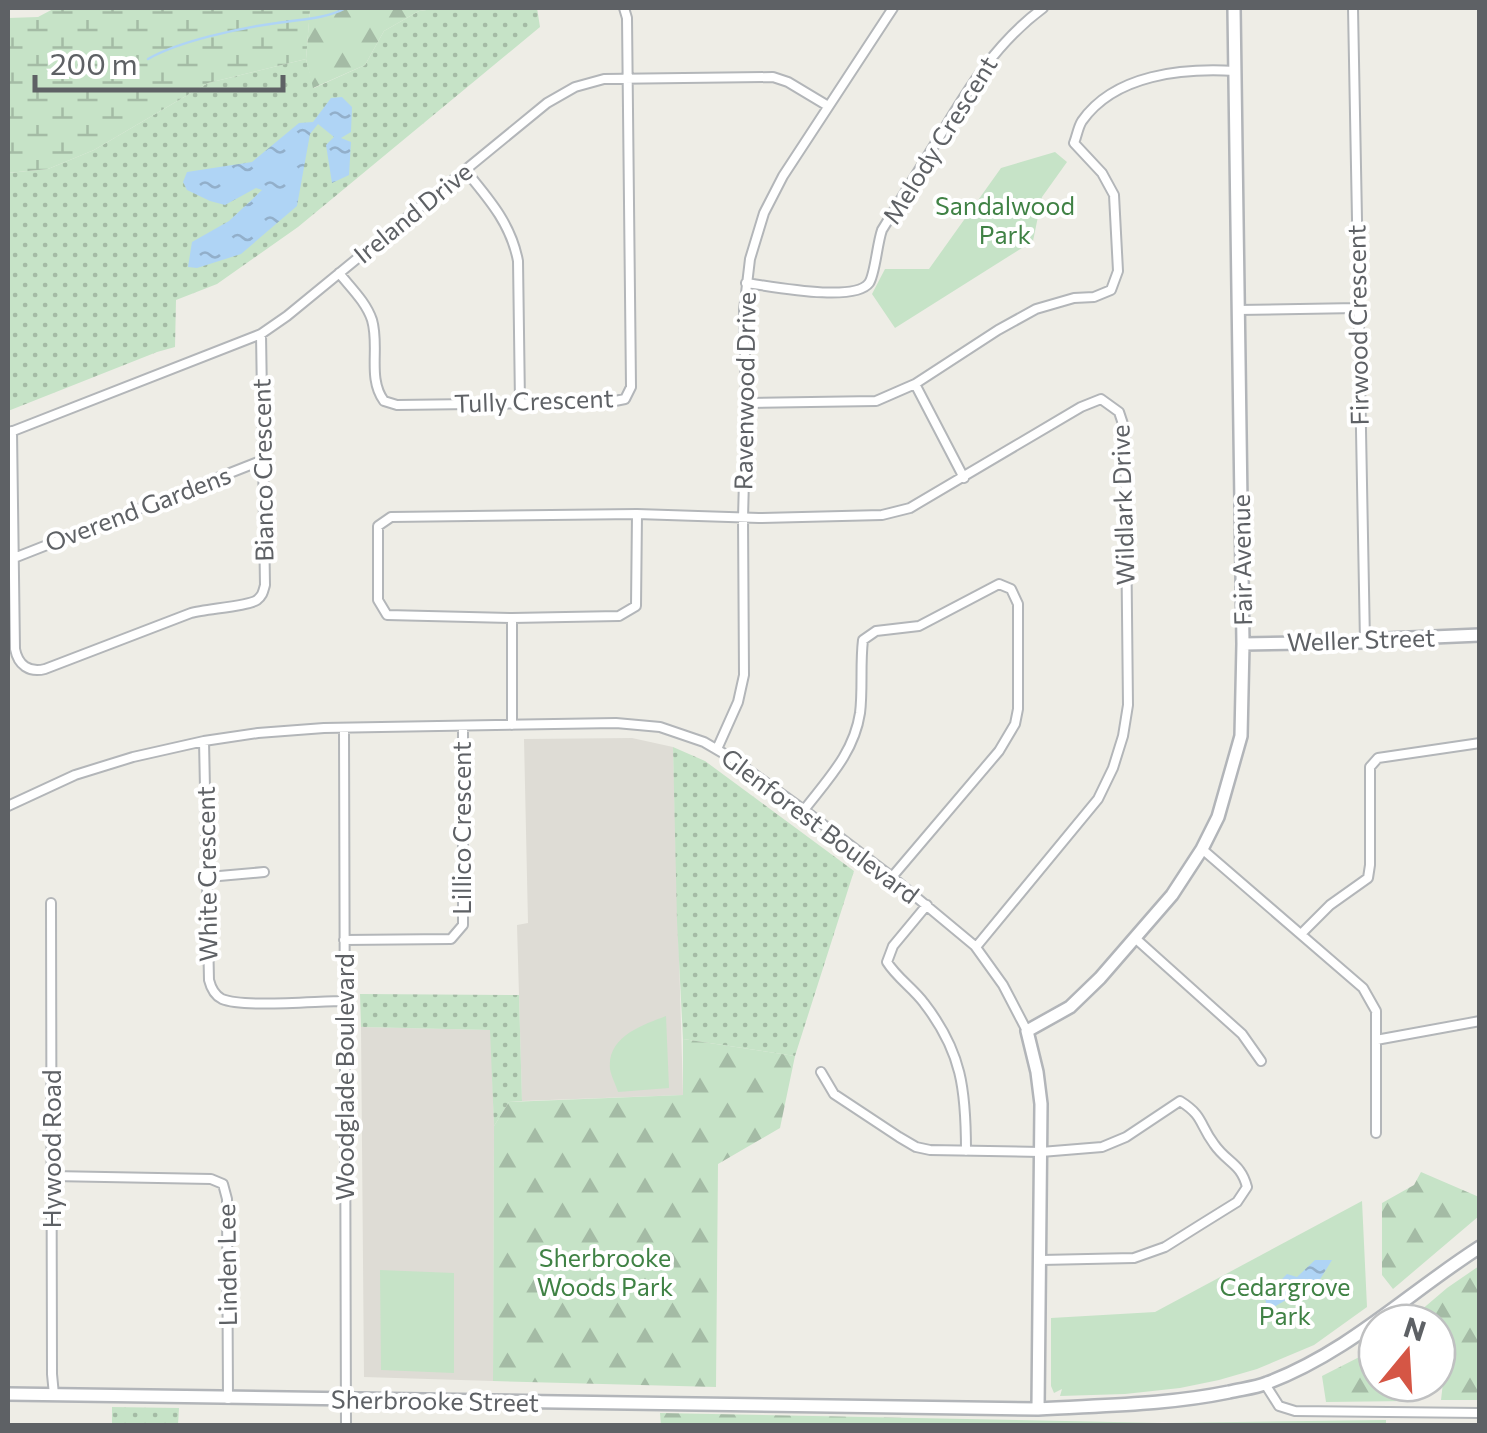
<svg xmlns="http://www.w3.org/2000/svg" width="1487" height="1433" font-family="Commissioner,sans-serif">
<defs>
<pattern id="grass-dots" width="8" height="8" patternUnits="userSpaceOnUse" patternTransform="scale(2.5)"><rect width="8" height="8" fill="#c6e3c7"/><path d="M2 2h.1M6 6h.1" fill="none" stroke="#a4bba5" stroke-width="1.8" stroke-linecap="round"/></pattern>
<pattern id="forest-firs" width="22" height="20" patternUnits="userSpaceOnUse" patternTransform="scale(2.5)"><rect width="22" height="20" fill="#c6e3c7"/><path d="M5 1l3.5 6h-7zM16 11l3.5 6h-7z" fill="#a4bba5"/></pattern>
<pattern id="wetland-marsh" width="20" height="14" patternUnits="userSpaceOnUse" patternTransform="scale(2.5)"><rect width="20" height="14" fill="#c6e3c7"/><path d="M1 5h8M5 5V1M11 12h8M15 12V8" fill="none" stroke="#a4bba5"/></pattern>
<pattern id="water-ripples" width="26" height="14" patternUnits="userSpaceOnUse" patternTransform="scale(2.5)"><rect width="26" height="14" fill="#afd4f5"/><path d="M2 4q2-2 4 0t4 0M15 11q2-2 4 0t4 0" fill="none" stroke="#92afca"/></pattern>
</defs>
<rect width="100%" height="100%" fill="#eeede6"/>
<path fill="#dedcd5" d="M632,738l41,9 10,348 -161,6 -5,-176 11,-2 -4,-184z
M361,1027l130,3 3,96 -1,255 -129,-4z"/>
<path fill="url(#grass-dots)" d="M441,8h96l3,19 -242,200 -81,57 -41,16 -1,47 -18,5 -149,59v-238l40,-4 46,-19 114,-67 98,-24 8,29 51,-23 19,-34 35,-20z
M673,747l32,14 149,110 -59,185 -112,-17 -6,-118z
M360,994l159,1 3,106 -13,1 -15,24 -4,-96 -129,-3z
M112,1407l67,1 -1,17h-66z"/>
<path fill="url(#forest-firs)" d="M310,8h131l-22,3 -35,20 -19,34 -52,23 -7,-29z
M683,1039l112,17 -15,72 -62,36 -2,223 -223,-6 1,-255 15,-24 174,-7z
M1421,1172l58,25v19l-86,73 -11,-14v-72l32,-18z
M1479,1266v134h-38l5,-44 -9,-1v-32h-31l41,-35z
M1377,1348v35h33l-1,18 -83,1 -4,-26z
M660,1413l503,10 223,-3v5l-725,1z"/>
<path fill="url(#wetland-marsh)" d="M55,8h242l13,2 -4,49 -98,24 -114,67 -46,19 -40,4v-155l30,-1z"/>
<path fill="#c6e3c7" d="M1055,152l12,10 -25,35 -9,44 -138,87 -23,-34 13,-25h44l72,-101z
M666,1016l3,72 -51,4c-2,-7 -7,-16 -8,-23 -3,-33 33,-44 56,-53z
M1362,1201l5,106 -53,38 -57,24 -38,11 -39,8 -55,6 -65,2 2,-7 -8,4 -3,-7v-68l104,-6z
M380,1270l74,3v100l-73,-3z"/>
<path fill="url(#water-ripples)" d="M342,97l10,10 -1,25 -10,6 10,4 -2,33 -17,8 -6,-38 8,-8 -16,-13 -8,10 -13,72 -56,48 -44,14 -9,-1 4,-25 37,-21 33,-31 -6,-2 -31,17 -15,-4 -23,-11 -4,-8 4,-10 65,-10 47,-39 14,-1 18,-24z
M1315,1260h17l-13,21 -52,30 -2,-16 21,-8 -6,-6 7,-7 10,3z"/>
<g fill="none" stroke-linecap="round" stroke-linejoin="round">
<path stroke="#afd4f5" stroke-width="2.5" d="M148,59c31,-18 92,-31 129,-36 24,-4 48,-4 69,-15"/>
<g stroke="#b3b6b9" stroke-width="12">
<path id="street" d="M1353,8l12,634
M465,170c24,29 46,54 53,91l2,142
M339,273c12,15 27,29 33,47 8,27 -5,58 12,81l13,4 213,-3 15,-3 6,-12 -4,-369 -3,-10
M746,283c24,3 108,20 123,0 6,-8 8,-39 13,-53 19,-31 39,-63 58,-94 29,-49 57,-94 103,-128
M1238,310l120,-2
M915,384l49,94
M746,403l130,-2 39,-17 83,-54 38,-21 38,-11 20,-1 17,-7 7,-19 -4,-76 -12,-22 -28,-30c3,-7 4,-16 8,-22 33,-47 101,-53 153,-50
M12,431l3,218c3,16 14,24 30,20l146,-56c14,-4 58,-7 66,-13 6,-5 6,-8 8,-15l-4,-251
M8,433l253,-99 26,-18 260,-213 28,-16 29,-8 169,-2 15,5 40,24
M637,514l-1,92 -17,10 -107,2 -125,-3 -9,-15v-74l13,-9 246,-3 122,4 123,-3 28,-7 171,-101 20,-8 18,13 6,18 3,275 -5,31 -10,32 -15,31 -122,148
M14,558l249,-98
M512,725v-107
M344,728l2,698
M204,741l5,239c2,8 5,15 13,19 22,9 95,2 123,2
M717,749l21,-47 6,-27 -1,-157 3,-115 -2,-93 6,-51 14,-46 19,-37 110,-168
M8,806l67,-31 58,-18 71,-16 54,-8 66,-5 292,-5 44,4 44,15 29,17 71,51 88,67 83,69 28,39 24,46
M804,810c23,-30 50,-57 56,-97 3,-24 0,-48 3,-73l13,-9 43,-5 80,-42 12,5 7,15v105l-3,15 -16,27 -107,126
M1202,849l161,139 13,23v122
M208,877l56,-5
M51,903l1,471 2,21
M927,905l-34,41 -6,16c10,16 26,26 37,41 38,49 42,87 42,148
M1302,933l28,-28 38,-27 2,-13v-98l8,-9 102,-15
M1135,938l107,96 19,27
M344,940l107,-1 12,-14v-199
M1376,1040l104,-19
M821,1072l13,22 65,43 17,10 14,3 111,2 61,-5 24,-10 54,-36c24,15 19,23 34,43 13,19 27,19 33,43l-10,15 -37,23 -35,22 -31,11 -93,2
M52,1176l159,3 12,5 4,15 1,200
M1265,1384l14,22 16,5 185,2"/>
</g>
<g stroke="#b2b5b9" stroke-width="16">
<path id="secondary" d="M1243,644l122,-2 21,-3 94,-4
M8,1394l1030,15c65,-4 128,-4 191,-17 12,-3 26,-4 38,-9 82,-31 141,-90 213,-136
M1038,1409l3,-305 -4,-32 -10,-41 43,-24 30,-29 72,-83 30,-46 16,-32 23,-81 2,-92 -9,-636"/>
</g>
<use href="#street" stroke="#fff" stroke-width="8"/>
<use href="#secondary" stroke="#fff" stroke-width="11"/>
</g>
<g text-anchor="middle" stroke-width="8" stroke-linejoin="round" paint-order="stroke">
<g font-size="25" fill="#5e6165" stroke="#fff">
<text transform="translate(940 140) rotate(-58)" y="9">Melody Crescent</text>
<text transform="translate(413 213) rotate(-39)" y="9">Ireland Drive</text>
<text transform="translate(1358 325) rotate(-91)" y="9">Firwood Crescent</text>
<text transform="translate(745 391) rotate(-89)" y="9">Ravenwood Drive</text>
<text transform="translate(534 401) rotate(-2)" y="9">Tully Crescent</text>
<text transform="translate(263 470) rotate(-91)" y="9">Bianco Crescent</text>
<text transform="translate(1123 505) rotate(-92)" y="9">Wildlark Drive</text>
<text transform="translate(138 509) rotate(-21)" y="9">Overend Gardens</text>
<text transform="translate(1242 560) rotate(-91)" y="9">Fair Avenue</text>
<text transform="translate(1361 640) rotate(-2)" y="9">Weller Street</text>
<text transform="translate(820 826) rotate(37)" y="9">Glenforest Boulevard</text>
<text transform="translate(462 828) rotate(-90)" y="9">Lillico Crescent</text>
<text transform="translate(207 874) rotate(-91)" y="9">White Crescent</text>
<text transform="translate(345 1077) rotate(-90)" y="9">Woodglade Boulevard</text>
<text transform="translate(52 1149) rotate(-90)" y="9">Hywood Road</text>
<text transform="translate(227 1265) rotate(-91)" y="9">Linden Lee</text>
<text transform="translate(435 1401) rotate(1)" y="9">Sherbrooke Street</text>
</g>
<g font-size="25" fill="#408245" stroke="#fff">
<text x="1005" y="215">Sandalwood<tspan x="1005" dy="29">Park</tspan></text>
<text x="605" y="1267">Sherbrooke<tspan x="605" dy="29">Woods Park</tspan></text>
<text x="1285" y="1296">Cedargrove<tspan x="1285" dy="29">Park</tspan></text>
</g>
</g>
<rect width="1487" height="1433" fill="none" stroke="#5e6165" stroke-width="20"/>
<g transform="translate(1407 1353) rotate(18)"><circle r="48" fill="#ffffff" stroke="#bfc0c1" stroke-width="2.5"/>
<path d="M0-8L18 38L0 25L-18 38Z" fill="#d55645"/>
<text y="-15" font-size="28" font-weight="bold" text-anchor="middle" fill="#5e6165">N</text>
</g>
<path d="M35 75v15h248v-15" fill="none" stroke="#5e6165" stroke-width="5"/>
<text x="50" y="75" font-size="30" fill="#5e6165" stroke="#ffffff" stroke-width="8" paint-order="stroke">200 m</text>
</svg>
